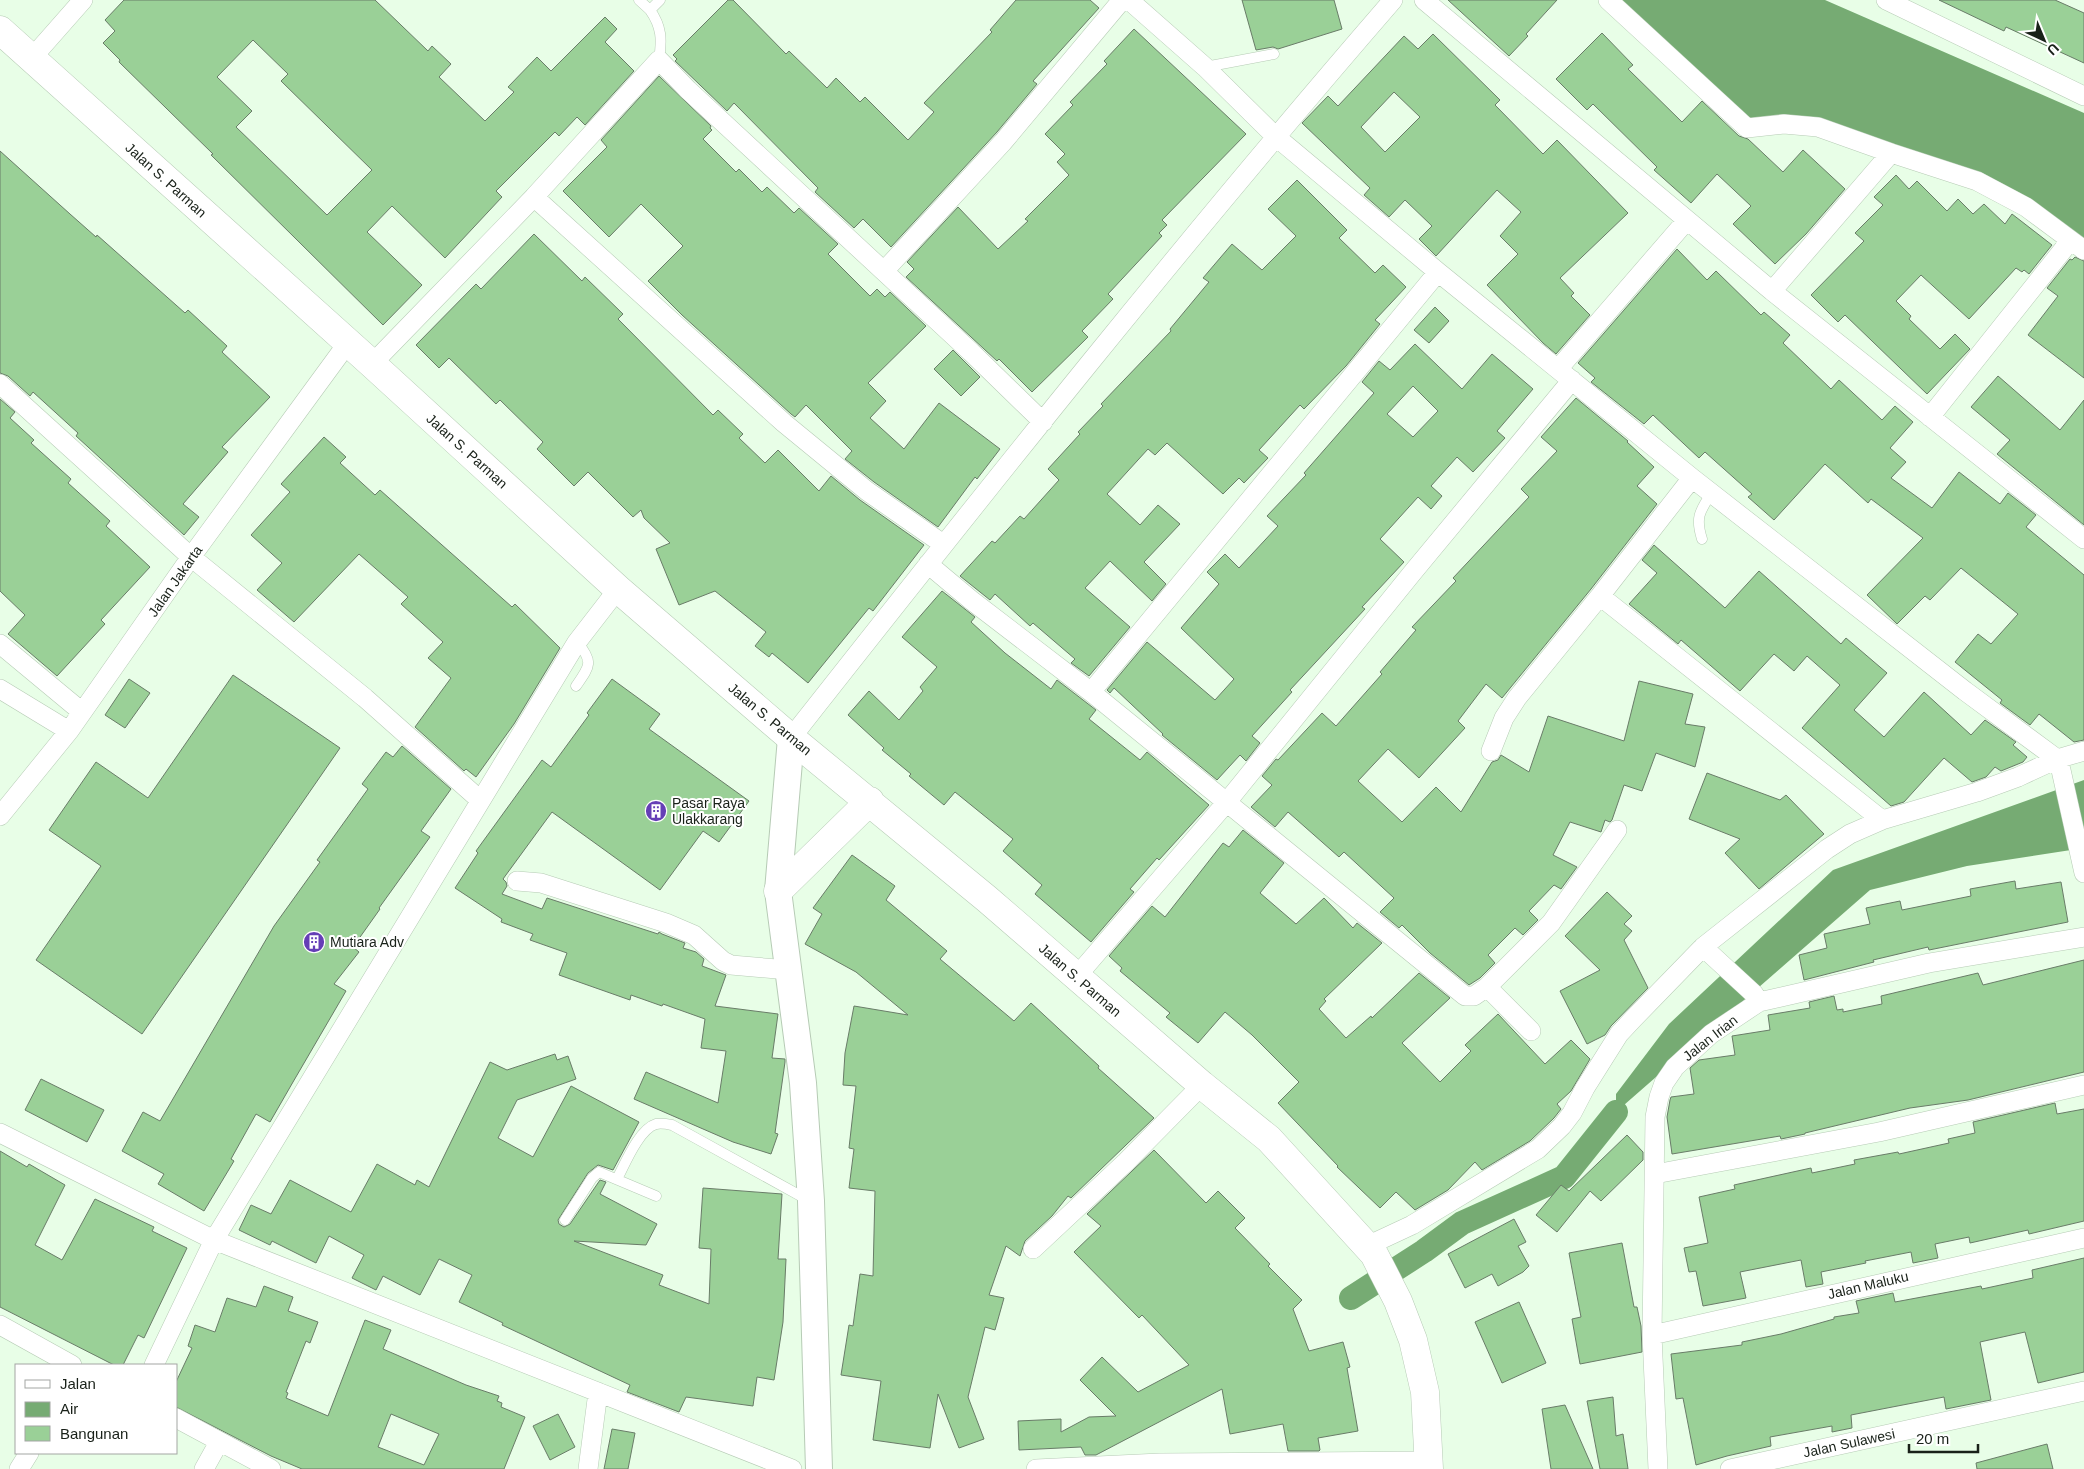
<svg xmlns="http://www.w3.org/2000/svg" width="2084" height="1469" font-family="Helvetica,sans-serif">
<rect width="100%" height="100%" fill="#e8fee7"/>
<path fill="#76ab73" d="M1618,0h207l259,113v129l-67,-50 -209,-71 -62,5z
M2084,780v68l-117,18 -97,24 -254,222v-18l53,-70 164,-154z"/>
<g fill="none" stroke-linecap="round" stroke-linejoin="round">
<path stroke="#76ab73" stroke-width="24" d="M1351,1298l73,-47 38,-28 102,-46 52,-65"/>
</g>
<path fill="#9ad097" stroke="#697c68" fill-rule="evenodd" d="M124,0h251l53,51 4,-5 19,18 -12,13 46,44 29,-29 -6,-5 29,-30 14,14 54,-54 12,12 -12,13 29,29 -49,54 -8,-8 -18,19 -4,-4 -59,59 6,6 -57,61 -53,-52 -25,26 55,53 -39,40 -172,-170 2,-1 -94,-92 1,-2 -17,-17 12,-12 -10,-11zM253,40l35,34 -7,7 91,89 -45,45 -91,-88 16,-16 -35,-34z
M728,0h5l53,54 3,-3 38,37 9,-10 24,24 5,-5 43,43 26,-28 -10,-9 68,-71 -2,-2 26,-30h74l9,8 -66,73 4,3 -40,48 -106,115 -28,-28 -9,9 -39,-36 3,-4 -84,-85 -7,8 -52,-50 2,-2 -4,-4z
M1242,0h92l8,29 -64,20 -5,-2 -17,3z
M1448,0h109l-31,34 2,2 -19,20z
M1939,0h116l29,13v50l-78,-36 -2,4z
M1134,29l112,105 -84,86 5,5 -8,8 3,3 -54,58 5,5 -31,32 6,6 -56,55 -33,-33 -2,2 -91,-84 8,-8 -7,-7 51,-55 40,42 30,-28 -3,-2 44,-44 -12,-13 8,-8 -20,-20 28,-29 -3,-3 37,-38 -3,-3z
M1602,33l31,32 -5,4 54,53 20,-21 37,35 9,3 35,33 20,-22 42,39 -39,45 -31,30 -42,-40 18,-18 -34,-32 -26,29 -37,-33 3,-3 -64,-63 -6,6 -31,-31z
M1433,34l67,66 -5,5 48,49 14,-14 71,73 -68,65 14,15 -3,3 19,19 -34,39 -13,-11 -56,-58 31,-31 -18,-18 21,-24 -24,-22 -61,66 -17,-17 13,-13 -27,-26 -16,17 -25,-22 6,-7 -68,-65 26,-27 10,10 66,-70 14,13zM1394,92l26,25 -35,35 -24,-25z
M659,76l52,50 -1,2 2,2 -9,9 33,33 3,-3 23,23 5,-5 27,26 5,-5 39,36 -10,10 42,42 7,-7 8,8 5,-5 36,34 -58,57 18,18 -16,17 34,31 35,-46 61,46 -23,30 -2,-2 -37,50 -64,-45 -29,-23 7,-8 -46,-46 -11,12 -4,-3 -109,-99 -34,-34 35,-35 -42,-42 -32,33 -46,-46 44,-44 -6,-7z
M0,151l70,63 26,23 1,-2 88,78 3,-3 39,36 -5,6 48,45 -48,50 6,5 -45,52 16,13 -15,18 -108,-99 2,-3 -45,-41 -3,4 -22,-20 -8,-3z
M1896,175l13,14 8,-8 30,30 11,-12 15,15 11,-10 21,20 7,-10 40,31 -23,29 -5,-4 -2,2 -6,-4 -47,51 -48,-44 -25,26 15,15 -2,3 31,30 15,-15 15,15 -43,45 -82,-79 -7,7 -27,-27 53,-54 -9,-8 28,-28 -9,-8z
M1297,180l50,50 -8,8 36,35 8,-8 23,22 -31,33 5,4 -34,42 -42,43 -4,-4 -41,45 9,8 -24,25 -5,-5 -16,16 -56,-51 -12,12 -7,-6 -41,45 33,31 18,-20 22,19 -36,38 22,22 -14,17 -42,-40 -25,27 45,39 -41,49 -18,-13 4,-4 -42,-36 -3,3 -35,-32 -5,6 -30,-24 32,-35 3,2 25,-27 4,3 35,-39 -11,-11 32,-35 -2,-2 25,-26 -2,-2 70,-73 -1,-2 39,-47 -6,-4 29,-34 30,26 34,-34 -28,-27z
M534,234l48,47 3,-4 38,37 -5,5 95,96 5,-5 25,24 -4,4 26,25 13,-13 41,41 12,-15 29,24 64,45 -51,66 -4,-3 -61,75 -36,-30 -3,4 -14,-11 11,-14 -51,-41 -36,14 -23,-56 14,-6 -26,-25 -3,-8 -8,7 -45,-45 -14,14 -37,-37 6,-7 -43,-42 -4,4 -47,-46 -10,10 -23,-23 60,-61 5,5z
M1677,249l30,31 9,-9 45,44 3,-3 26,23 -7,8 48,46 8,-9 43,40 13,-14 18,16 -23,26 16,14 -15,16 41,30 27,-36 41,32 8,-11 28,22 -10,12 58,48v165l-10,2 -35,-28 -9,11 -30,-22 2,-3 -47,-38 23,-28 13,10 27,-30 -57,-46 -31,32 -5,-4 -28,28 -30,-29 56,-57 -52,-39 -3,4 -43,-39 -51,56 -26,-23 4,-3 -47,-42 -6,6 -46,-43 -9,9 -53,-42 4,-4 -17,-15z
M2075,257l9,4v117l-56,-43 30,-39 -11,-8 23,-29 2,1z
M1435,307l14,14 -20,22 -15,-13z
M1415,344l47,45 30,-35 41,35 -36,42 8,7 -32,34 -16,-15 -26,29 11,10 -11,13 -13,-12 -38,42 24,23 -42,45 3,2 -75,81 2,2 -40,44 8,7 -14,18 -6,-6 -23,25 -55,-45 1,-1 -49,-46 -4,5 -3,-3 40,-48 68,58 19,-21 -53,-51 38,-44 -12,-12 18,-18 14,14 39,-42 -11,-10 39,-41 -2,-2 70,-80 -12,-11 17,-21 11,9zM1413,386l25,25 -25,26 -26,-23z
M953,350l27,27 -19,19 -27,-27z
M1998,376l62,54 24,-30v125l-87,-71 13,-14 -39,-33z
M1576,398l52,43 -1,1 27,25 -17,19 20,18 -66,85 -89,109 -16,-14 -28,37 7,7 -46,50 -31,-29 -30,32 44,41 34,-35 25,25 31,-50 6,-2 3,-5 28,17 19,-56 76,25 15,-60 54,13 -8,30 20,3 -10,40 -39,-14 -14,38 -18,-6 -12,35 -2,2 -5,-2 -4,12 -31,-10 -17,33 24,12 -16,22 -7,-4 -25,26 9,9 -15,15 -8,-7 -27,27 7,8 -15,15 -11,7 -39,-32 -28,-28 -3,3 -19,-16 14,-14 -50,-46 -5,5 -51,-45 -13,15 -24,-20 21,-22 -10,-9 14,-17 2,1 44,-47 14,13 46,-52 -2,-2 36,-42 -4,-3 44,-46 -3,-3 76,-81 -8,-8 36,-38 -16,-14z
M0,399l15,13 -5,6 24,22 -3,3 40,36 -3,4 42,38 -4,5 44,41 -49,53 4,4 -48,52 -49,-42 17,-19 -25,-24z
M324,437l22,20 -6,6 35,32 5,-5 132,117 3,-3 45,44 -46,76 -38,53 -10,-8 -2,2 -49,-44 36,-49 -23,-20 15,-16 -42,-38 7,-7 -49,-43 -65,68 -37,-32 25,-27 -31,-28 39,-43 -9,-8z
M1654,545l71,63 34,-37 82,73 5,-6 41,35 -33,37 30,27 40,-45 47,43 14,-15 31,22 -3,3 14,12 -4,5 -22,9 -6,-4 -9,10 -14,5 -28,-24 -40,44 -13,4 -89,-78 38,-43 -33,-29 -13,15 -20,-17 -34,37 -59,-51 -3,4 -49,-40 28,-31 -15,-13z
M942,591l33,26 -4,5 34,31 46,36 6,-9 39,30 -7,9 51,41 7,-8 62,53 -50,55 -2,-2 -27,31 4,3 -43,50 -56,-48 7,-9 -39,-34 10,-12 -58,-47 -11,13 -35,-29 2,-2 -29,-24 2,-2 -36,-33 21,-24 30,29 24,-29 -3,-4 17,-20 -35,-30z
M233,675l107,73 -198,286 -106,-74 65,-94 -52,-36 47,-68 52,36z
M129,679l21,14 -25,35 -20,-13z
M612,679l48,35 -11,15 100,72 -30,41 -16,-11 -43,59 -108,-78 -49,67 3,3 1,4 -5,8 40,15 5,-11 111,36 1,-2 3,2 23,9 -2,5 13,4 8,7 -2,7 24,9 -11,31 63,8 -6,44 13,1v3l-10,71 3,1 -7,20 -38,-12 -99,-43 12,-27 72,31 8,-52 -25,-3 4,-29 -42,-15 -1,2 -31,-11 -1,5 -71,-25 8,-22 -37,-13 3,-6 -32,-12 1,-3 -47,-31 23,-35 -2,-2 66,-91 9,7 38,-52 -2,-2z
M402,746l49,43 -30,42 9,6 -51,71 1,1 -27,38 6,5 -25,32 12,7 -53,91 -23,40 -14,-8 -25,45 3,2 -30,50 -46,-27 6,-10 -42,-23 21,-39 17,9 114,-195 46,-64 -3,-2 51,-71 -6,-5 24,-32 7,5z
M1707,773l73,27 6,-5 38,39 -65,55 -34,-36 15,-14 -51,-20z
M1243,830l41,33 -24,30 36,31 28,-26 29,30 4,-5 25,20 -58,56 2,2 -7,8 27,29 25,-22 1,2 47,-45 31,25 -48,45 38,39 31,-31 -6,-6 33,-31 47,50 26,-24 19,19 -19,32 -14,13 4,5 -7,9 -24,23 -48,29 -7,-8 -27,28 -33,20 -19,-18 -16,16 -43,-41 1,-1 -60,-63 21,-21 -47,-47 -27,-23 -27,31 -32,-26 4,-4 -50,-42 2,-3 -13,-12 43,-50 13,11 58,-74 6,4z
M852,855l43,31 -9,14 61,51 -7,8 74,62 17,-18 68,63 -1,2 56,50 -83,80 -3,-2 -16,20 -27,25 -5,15 -14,-10 -17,49 15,3 -9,32 -10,-3 -17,70 16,42 -25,9 -21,-54 -8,54 -57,-8 8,-59 -40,-6 8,-50 4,1 7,-52 13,2 2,-85 -26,-3 5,-39 -5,-1 7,-62 -13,-1 2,-32 9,-47 54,9 -52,-43 -51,-28 17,-30 -9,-6z
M2015,881l1,8 45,-7 7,40 -139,28 -1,-3 -55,13 1,2 -70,18 -5,-25 28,-7 -3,-14 46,-10 -4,-16 34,-7 2,9 69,-14 -1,-7z
M1607,892l25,24 -8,8 8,7 -8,9 24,48 -37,38 -6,9 -18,9 -27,-53 40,-21 -35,-34z
M2084,960v112l-116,28 -58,8 -105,25v1l-24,5 -1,-3 -108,18 -5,-37 3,-17 1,-3 23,-3 -4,-26 9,-8 36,-5 -3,-19 38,-6 -2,-15 42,-7 -1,-6 25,-6 3,14 6,-1v3l39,-8 -1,-8 97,-23 5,12z
M555,1054l2,6 11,-4 8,23 -59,21 -19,38 35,19 38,-71 68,36 -26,48 -15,-5 -10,8 -30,47 1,4 5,3 6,-3 30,-44 6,2 -6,12 57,30 -11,21 -72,-4 89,34 -4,10 50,19 2,-55 -12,-1 4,-60 79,6 -4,65h8l-3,63 -9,58 -17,-3 -4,29 -67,-9 -7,15 -52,-20 3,-7 -128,-60 1,-2 -44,-21 13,-27 -33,-16 -19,36 -37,-19 -7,14 -24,-12 12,-23 -35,-19 -13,27 -44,-22 -2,4 -31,-15 12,-25 20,9 19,-34 61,32 26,-48 38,21 2,-5 12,7 61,-125 17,8z
M41,1079l63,31 -17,32 -62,-32z
M2055,1103l2,11 27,-5v112l-55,13 -1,-4 -58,13 -1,-6 -34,7 3,14 -25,5 -2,-11 -46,9 1,2 -45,9 2,12 -17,3 -5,-27 -61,12 6,26 -43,8 -7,-35 -7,1 -5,-24 24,-5 -9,-46 36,-8 -1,-4 77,-17 1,5 43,-9 -1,-4 44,-8 1,2 50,-11 -1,-4 27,-6 -2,-11z
M1627,1135l16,17v8l-42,41 -11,-10 -33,41 -21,-17 25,-30 8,6z
M1154,1150l52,53 12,-12 27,27 -10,10 35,36 -2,2 34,34 -9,9 16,42 34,-9 7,25 -3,1 11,63 -40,7 2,12 -1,1h-31l-5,-27 -53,10 -8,-45 -126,66h-11l-4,-8 -62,3 -1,-29 43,-2v13l28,-15 27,-1 -36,-36 22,-23 36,35 51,-27 -47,-50 -3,3 -65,-66 27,-26 -14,-12z
M0,1151l27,16 2,-3 36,21 -30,60 27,15 33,-61 59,28 -2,4 35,17 -43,90 -6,-3 -15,30h-9l-114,-58z
M1514,1219l12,23 -8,4 11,20 -6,6 -25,14 -6,-12 -27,14 -17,-34z
M1622,1243l12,64h3l4,19 1,26 -62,12 -8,-45 9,-2 -12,-64z
M2084,1258v114l-46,11 -13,-51 -45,10 11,58 -45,9 -2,-12 -93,18 1,13 -20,4v-6l-62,11 1,9 -44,10 -31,9 -13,-67 -7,1 -5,-45 71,-9v-3l39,-8 53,-15v-2l25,-4 -3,-12 37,-8 2,9 86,-16 1,3 51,-11 -1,-8z
M264,1286l29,11 -5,14 30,11 -8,21 -4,-2 -20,51 2,1 -2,5 42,18 37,-96 26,10 -8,19 83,36 33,11 -2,5 5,2 -1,4 24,10 -21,52h-202l-31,-13 -95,-49v-25l16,-34 -4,-2 7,-21 20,7 12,-34 29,9zM391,1414l48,20 -15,31 -46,-18z
M1519,1302l27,61 -44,20 -27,-61z
M1613,1397l3,39 7,-2 5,35h-28l-13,-68z
M1565,1405l28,64h-42l-9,-60z
M558,1414l17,33 -25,13 -17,-34z
M612,1429l23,4 -7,36h-24z
M2047,1444l6,25h-76l-1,-6z"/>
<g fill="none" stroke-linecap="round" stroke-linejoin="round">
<g stroke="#b6cbb5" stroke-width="11">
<path id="service" d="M639,0l11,10
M659,60c3,-20 3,-33 -9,-50l10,-10
M1205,67l69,-13
M1702,539c-7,-22 -2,-28 10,-47
M576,686c14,-20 18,-24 1,-44
M617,1179c8,-15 22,-50 39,-55 5,-1 11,0 16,1l136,75
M565,1220l27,-42 7,-6 57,24"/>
</g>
<g stroke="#b6cbb5" stroke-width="20">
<path id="minor" d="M1129,0l76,67 70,69 163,136 254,206 273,213 92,68 4,11 23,103
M1424,0l348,291 312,248
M1608,0l139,128 37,-4 34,3 73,26 86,28 49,26 58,43
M1886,0l198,96
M31,59l52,-59
M534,197l250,226 83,68 76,53
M884,271l119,-129 119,-142
M1772,291l119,-138
M372,364l162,-167 125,-137 29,30 283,262 72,70
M1558,369l129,-149
M0,384l191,173 174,141 115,102
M1930,417l140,-176
M1692,478l-92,118 282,224
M928,564l43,36 120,92 374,304h9l13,-9 64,-64 66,-93
M0,644l82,68
M0,689l69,42
M1091,692l347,-420
M791,738c196,-249 394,-498 602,-738
M1491,751l13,-33 13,-20 83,-102
M0,816l69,-85 122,-174 156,-213
M517,881l24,2 125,40 28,12 29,26 8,4 58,5
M1703,947l51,47 5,8
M1076,977l150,-174 187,-231 159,-192
M1487,987l44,44
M0,1133l214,107 578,229
M1655,1174l224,-42 205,-47
M1367,1246l45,-21 126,-76 24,-23 10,-13 13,-25 34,-54 15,-16 69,-71 124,-98 23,-15 32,-14 95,-28 41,-15 39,-18 27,-8
M1033,1249l93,-87 76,-77
M0,1325l72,40
M1652,1335l432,-97
M154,1365l60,-125 363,-598 41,-53
M176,1418l95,51
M19,1469l10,-16
M204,1469l15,-27
M588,1469l10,-77
M1036,1469l124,-6 269,-2
M1658,1469l-6,-134 3,-218 4,-20 5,-14 11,-16 36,-33 48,-32 170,-39 155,-26
M1730,1469l354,-78"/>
</g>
<g stroke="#b6cbb5" stroke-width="28">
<path id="secondary" d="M791,738l-13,153 25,192 8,118 8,268"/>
</g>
<g stroke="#b6cbb5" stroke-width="29">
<path id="primary" d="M0,30l372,334 246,225 173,149 196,161 215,186 67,54 105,115 24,47 15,39 12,52 4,77
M778,891l92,-90"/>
</g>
<use href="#service" stroke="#fff" stroke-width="10"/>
<use href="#minor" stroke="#fff" stroke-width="19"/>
<use href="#secondary" stroke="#fff" stroke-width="26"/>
<use href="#primary" stroke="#fff" stroke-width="28"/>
</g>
<defs>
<g id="building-disc" transform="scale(1.125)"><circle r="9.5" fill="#653eb6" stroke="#fff"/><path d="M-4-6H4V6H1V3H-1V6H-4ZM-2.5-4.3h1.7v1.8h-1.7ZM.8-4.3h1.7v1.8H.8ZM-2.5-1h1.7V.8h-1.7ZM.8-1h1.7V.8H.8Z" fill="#fff"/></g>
</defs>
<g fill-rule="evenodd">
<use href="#building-disc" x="656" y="811"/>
<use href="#building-disc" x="314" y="942"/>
</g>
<g text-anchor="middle" stroke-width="4" stroke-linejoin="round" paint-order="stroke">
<g font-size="14" fill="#192119" stroke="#fff">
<text transform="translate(166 180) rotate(42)" y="5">Jalan S. Parman</text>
<text transform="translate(467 451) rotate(42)" y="5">Jalan S. Parman</text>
<text transform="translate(175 581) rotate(-55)" y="5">Jalan Jakarta</text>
<text transform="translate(770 719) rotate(40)" y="5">Jalan S. Parman</text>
<text transform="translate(1080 980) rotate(41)" y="5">Jalan S. Parman</text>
<text transform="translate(1710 1038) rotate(-38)" y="5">Jalan Irian</text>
<text transform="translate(1868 1285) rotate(-13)" y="5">Jalan Maluku</text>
<text transform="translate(1849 1443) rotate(-12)" y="5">Jalan Sulawesi</text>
</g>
<g font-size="14" fill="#192119" stroke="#fff" text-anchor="start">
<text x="672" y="808">Pasar Raya<tspan x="672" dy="16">Ulakkarang</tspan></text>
<text x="330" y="947">Mutiara Adv</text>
</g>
</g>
<rect x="15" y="1364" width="162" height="90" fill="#ffffff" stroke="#a3a6a3"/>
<rect x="25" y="1380" width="25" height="8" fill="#ffffff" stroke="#a3a6a3"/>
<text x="60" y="1389" font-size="15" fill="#192119">Jalan</text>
<rect x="25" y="1402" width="25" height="15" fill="#76ab73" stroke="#a3a6a3"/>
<text x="60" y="1414" font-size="15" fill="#192119">Air</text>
<rect x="25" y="1426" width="25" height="15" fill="#9ad097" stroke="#a3a6a3"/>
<text x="60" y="1439" font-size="15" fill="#192119">Bangunan</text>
<g transform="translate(2044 40) rotate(136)" stroke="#ffffff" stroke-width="4" paint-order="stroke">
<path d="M0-4L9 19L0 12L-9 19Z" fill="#192119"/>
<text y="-8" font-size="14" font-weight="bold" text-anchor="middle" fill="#192119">U</text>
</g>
<path d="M1909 1444v8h69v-8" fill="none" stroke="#192119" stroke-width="2.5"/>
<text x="1916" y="1444" font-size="15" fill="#192119" stroke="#ffffff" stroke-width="4" paint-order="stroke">20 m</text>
</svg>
